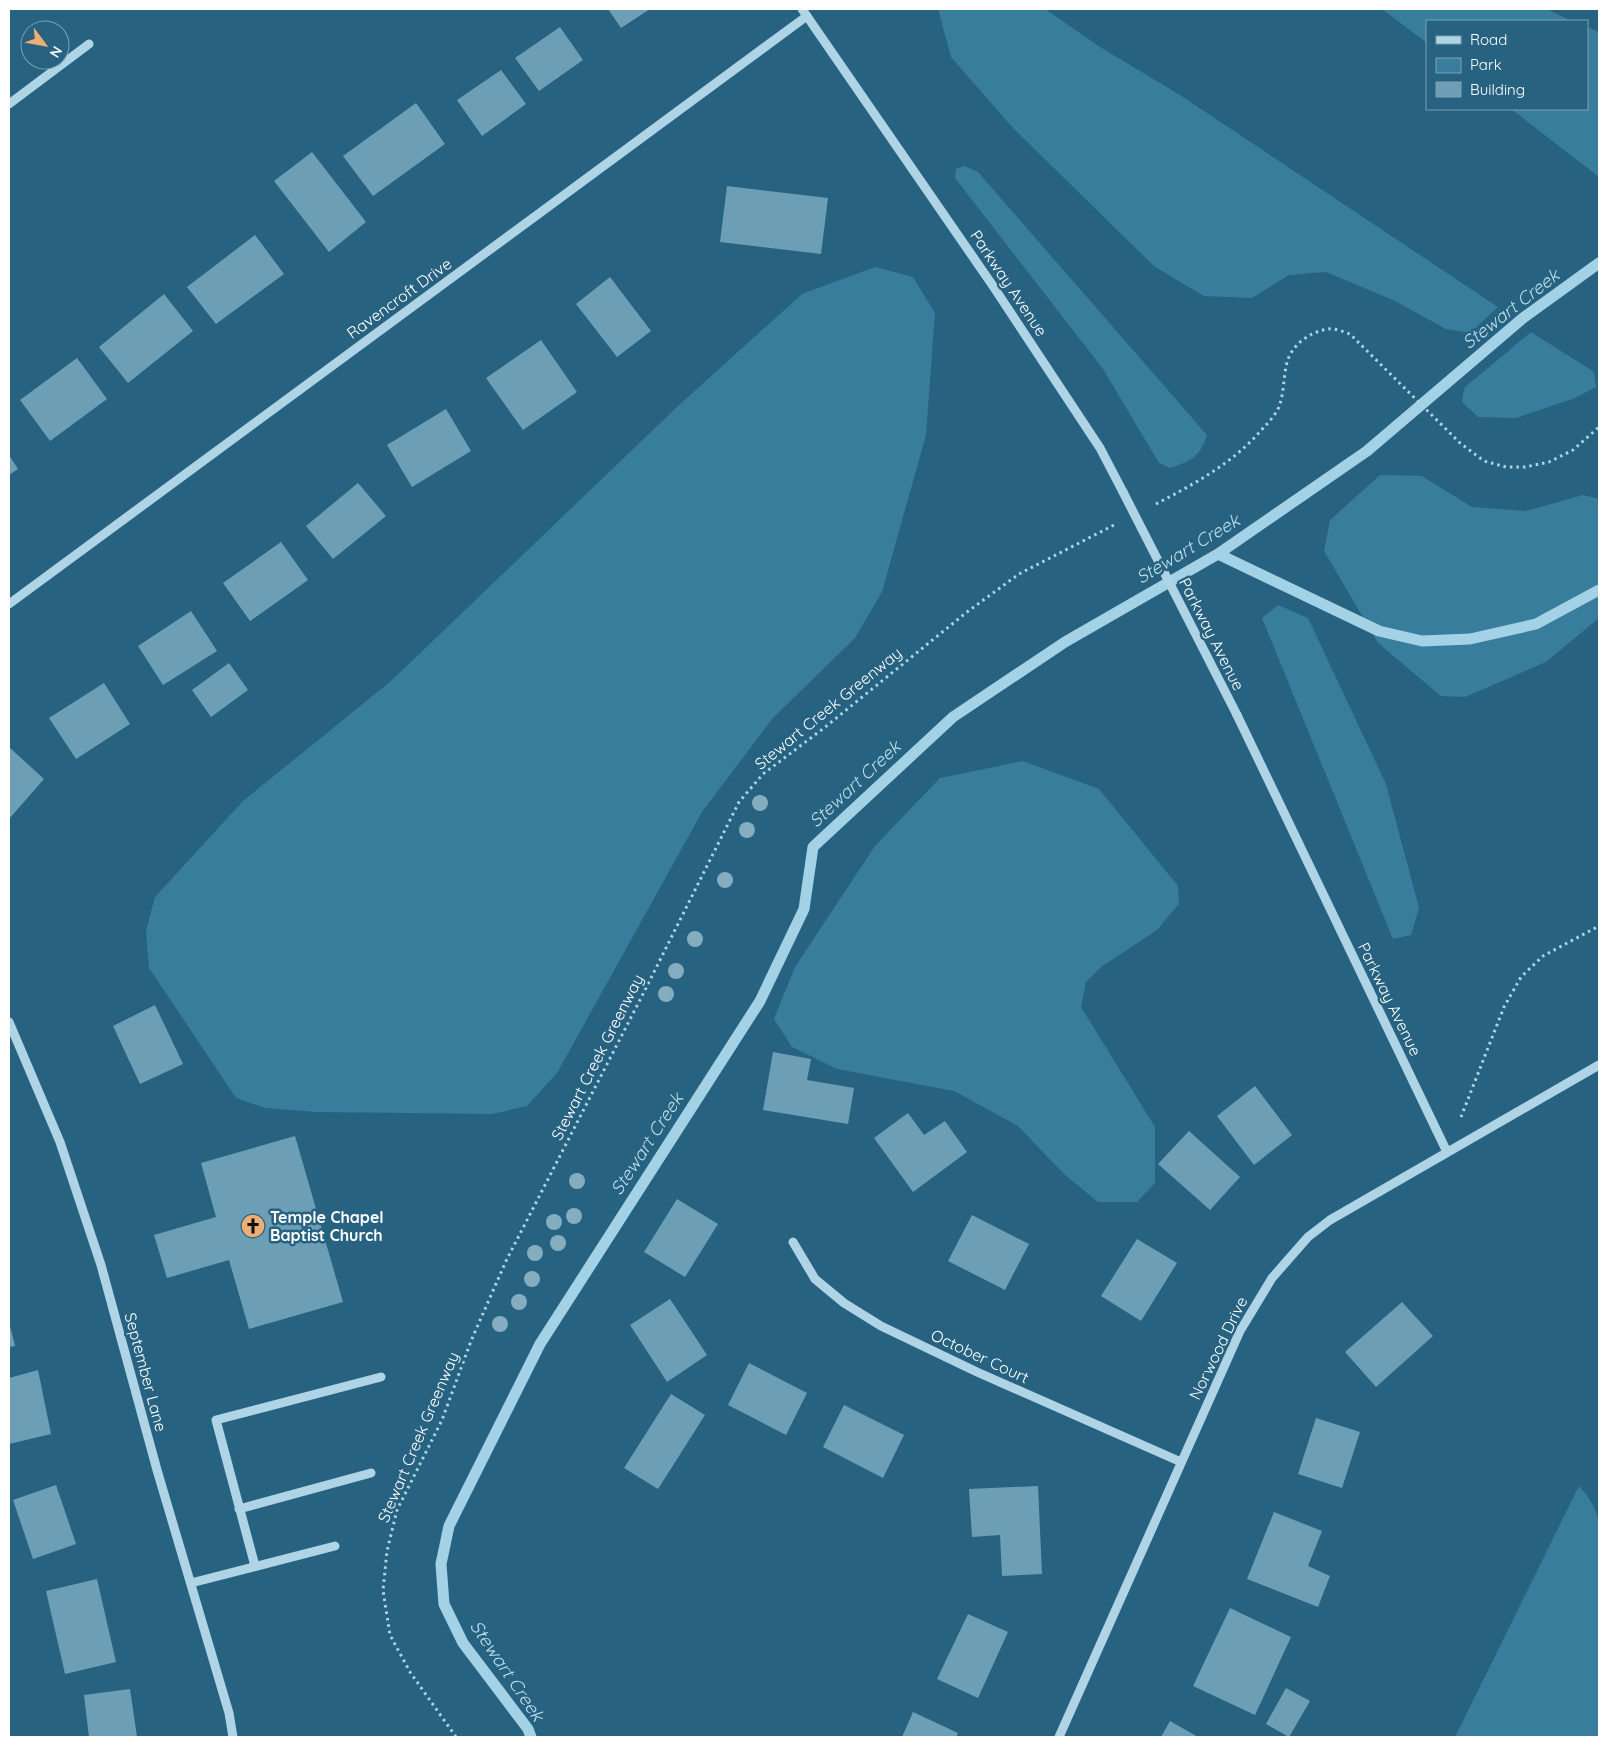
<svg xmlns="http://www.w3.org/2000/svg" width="1608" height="1746" font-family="Quicksand,sans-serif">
<rect width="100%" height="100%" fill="#276380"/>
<path fill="#387d9b" d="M938,9h107l55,38 80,48 318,212 -28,26 -24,-4 -53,-29 -67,-28 -37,3 -37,23 -48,-2 -49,-29 -143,-140 -61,-70z
M1382,9h165l24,12h-144v22z
M1587,27l12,5v145l-88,-68h76z
M964,166l14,6 229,263c-7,22 -16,26 -37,33l-11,-5 -56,-94 -148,-191 1,-9z
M875,267l38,10 22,36 -9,122 -44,157 -27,46 -83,81 -70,93 -145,261 -30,33 -35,8 -175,-2 -52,-4 -29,-10 -87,-130 -3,-37 9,-34 88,-96 148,-120 287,-275 124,-112z
M1531,332l63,40 2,15 -21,11 -59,20 -38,-1 -16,-15 2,-14z
M1380,475l42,1 50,31 54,4 57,-16 16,4v119l-53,44 -81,35 -24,-1 -63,-53 -54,-92 6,-31z
M1278,605l30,13 78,166 33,124 -8,27 -18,4 -131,-321z
M1023,761l76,28 79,97 1,18 -22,26 -56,37 -15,15 -5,25 74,120v56l-18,19h-39l-34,-28 -46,-48 -64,-35 -117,-22 -45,-22 -18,-28 21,-52 80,-121 65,-68z
M1579,1486c10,11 17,22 20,36v215h-144z"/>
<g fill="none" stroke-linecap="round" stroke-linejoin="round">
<path stroke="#a3d2e6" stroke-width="11" d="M1218,554l161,77 43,10 48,-2 66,-15 63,-34
M531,1737l-3,-8 -65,-86 -19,-39 -3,-40 8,-38 91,-182 220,-343 44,-92 9,-62 140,-130 112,-75 153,-88 149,-103 156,-133 76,-55"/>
</g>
<path fill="#6c9fb6" d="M608,9h42l-29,19z
M560,27l23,33 -44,31 -24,-33z
M501,70l25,34 -44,32 -25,-36z
M416,103l29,41 -72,52 -30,-40z
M312,152l54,70 -37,30 -55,-71z
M727,186l101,12 -7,56 -101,-12z
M255,235l29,39 -68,50 -29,-37z
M610,277l41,54 -34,26 -41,-53z
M164,294l29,37 -65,52 -29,-36z
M541,340l36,52 -54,38 -37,-52z
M77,358l30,41 -57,42 -30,-41z
M446,409l25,42 -59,36 -25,-42z
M9,455l9,14 -9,6z
M358,483l28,33 -53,43 -27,-33z
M281,542l27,38 -58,41 -27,-38z
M191,611l26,40 -54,34 -25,-39z
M229,663l19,27 -37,27 -19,-27z
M104,683l26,41 -54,35 -27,-41z
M9,747l35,32 -35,40z
M155,1005l28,59 -43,20 -27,-58z
M773,1052l38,7 -4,21 47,8 -6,36 -85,-14z
M1255,1086l37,49 -38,30 -37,-49z
M908,1113l16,22 21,-14 22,31 -54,40 -39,-54z
M1189,1131l51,46 -30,33 -52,-46z
M295,1136l48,166 -94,27 -20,-69 -62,18 -13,-43 62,-18 -15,-54z
M677,1199l41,25 -33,53 -41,-25z
M972,1215l57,29 -24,46 -57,-29z
M1137,1239l40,24 -36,58 -40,-25z
M670,1299l37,56 -40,27 -37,-57z
M1402,1302l31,34 -57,51 -31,-35z
M9,1322l6,24 -6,1z
M749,1363l58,30 -21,42 -58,-30z
M38,1370l13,64 -42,10v-66z
M671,1394l34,21 -47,74 -34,-21z
M844,1405l60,30 -21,43 -60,-31z
M1316,1418l44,14 -18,56 -44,-14z
M56,1485l20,59 -43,15 -20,-59z
M1038,1486l4,88 -40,2 -2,-41 -28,2 -3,-48z
M1274,1512l48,19 -14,35 22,10 -12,31 -71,-28z
M97,1579l19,83 -51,12 -19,-83z
M1230,1608l61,29 -36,78 -62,-29z
M968,1614l40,18 -30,66 -41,-19z
M1286,1688l24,13 -21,36 -23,-13z
M130,1689l7,48h-48l-5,-42z
M913,1712l45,21 -2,4h-54z
M1170,1721l28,16h-37z"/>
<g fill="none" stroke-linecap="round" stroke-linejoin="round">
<path stroke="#aed4e6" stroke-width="3" stroke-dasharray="2.5 4" stroke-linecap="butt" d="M1156,504c40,-21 79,-42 108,-77 5,-5 11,-12 14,-18 6,-14 5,-27 8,-42 3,-20 22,-35 42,-38 7,-1 16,3 22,5l110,109 24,18 22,6h19l24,-5 24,-12 26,-23
M1461,1117l43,-110 17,-30 22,-21 56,-30
M456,1737l-46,-65 -20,-37 -7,-45 4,-39 10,-41 45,-90 29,-79 35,-80 136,-265 97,-194 24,-28 61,-46 143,-116 52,-38 95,-49"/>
<path stroke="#aed4e6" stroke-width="9" d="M802,9l191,277 107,162 23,44
M9,104l80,-60
M9,604l798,-588
M1237,715l210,437
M9,1022l51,120 41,123 56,205 72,243 4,24
M793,1242l22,37 29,24 37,23 96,46 204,90
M239,1509l132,-36
M255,1566l-39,-146 165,-43
M191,1583l144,-37
M1059,1737l181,-406 32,-53 36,-41 22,-17 269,-155"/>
<path stroke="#aed4e6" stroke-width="9" d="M1123,492l114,223"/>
</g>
<g fill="#84adc0">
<circle cx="760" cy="803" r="8"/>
<circle cx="747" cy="830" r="8"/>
<circle cx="725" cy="880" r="8"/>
<circle cx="695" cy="939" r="8"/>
<circle cx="676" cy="971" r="8"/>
<circle cx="666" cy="994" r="8"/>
<circle cx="577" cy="1181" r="8"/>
<circle cx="574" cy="1216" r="8"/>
<circle cx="554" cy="1222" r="8"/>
<circle cx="558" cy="1243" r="8"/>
<circle cx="535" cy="1253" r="8"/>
<circle cx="532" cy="1279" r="8"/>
<circle cx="519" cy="1302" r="8"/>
<circle cx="500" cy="1324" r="8"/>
</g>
<defs>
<g id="church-disc" transform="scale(1.25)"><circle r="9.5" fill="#edae75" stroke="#276380"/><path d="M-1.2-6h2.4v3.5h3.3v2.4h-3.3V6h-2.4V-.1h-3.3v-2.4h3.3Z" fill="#111"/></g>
</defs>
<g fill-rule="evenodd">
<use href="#church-disc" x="253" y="1226"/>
</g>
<g text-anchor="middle" stroke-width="5" stroke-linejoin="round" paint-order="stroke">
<g font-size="16" fill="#fff" stroke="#276380">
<text transform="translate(1009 283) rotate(56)" y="6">Parkway Avenue</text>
<text transform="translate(399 298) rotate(-36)" y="6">Ravencroft Drive</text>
<text transform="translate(1212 634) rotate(63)" y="6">Parkway Avenue</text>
<text transform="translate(828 708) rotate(-39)" y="6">Stewart Creek Greenway</text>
<text transform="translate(1390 999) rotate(64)" y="6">Parkway Avenue</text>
<text transform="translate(597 1057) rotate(-63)" y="6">Stewart Creek Greenway</text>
<text transform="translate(1218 1348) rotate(-64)" y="6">Norwood Drive</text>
<text transform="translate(980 1356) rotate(25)" y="6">October Court</text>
<text transform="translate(146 1372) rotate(75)" y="6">September Lane</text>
<text transform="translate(418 1437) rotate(-67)" y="6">Stewart Creek Greenway</text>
</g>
<g font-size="16" font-weight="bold" fill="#fff" stroke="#276380" text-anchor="start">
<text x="270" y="1223">Temple Chapel<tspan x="270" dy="18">Baptist Church</tspan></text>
</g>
<g font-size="18" font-style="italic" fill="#badeed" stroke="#276380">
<text transform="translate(1511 309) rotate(-38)" y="6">Stewart Creek</text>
<text transform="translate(1188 549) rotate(-31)" y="6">Stewart Creek</text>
<text transform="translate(855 784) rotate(-43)" y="6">Stewart Creek</text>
<text transform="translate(647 1144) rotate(-57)" y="6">Stewart Creek</text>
<text transform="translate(507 1671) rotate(56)" y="6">Stewart Creek</text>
</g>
</g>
<rect width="1608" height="1746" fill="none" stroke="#ffffff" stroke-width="20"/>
<rect x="1426" y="20" width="162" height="90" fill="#276380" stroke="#7da1b3"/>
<rect x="1436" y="36" width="25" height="8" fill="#aed4e6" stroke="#7da1b3"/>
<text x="1470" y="45" font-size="15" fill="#ffffff">Road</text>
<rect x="1436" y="58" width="25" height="15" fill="#387d9b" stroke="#7da1b3"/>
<text x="1470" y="70" font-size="15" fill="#ffffff">Park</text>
<rect x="1436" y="82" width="25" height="15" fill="#6c9fb6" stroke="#7da1b3"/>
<text x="1470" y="95" font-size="15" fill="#ffffff">Building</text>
<g transform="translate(45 45) rotate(122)"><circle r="24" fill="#276380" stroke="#7da1b3"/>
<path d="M0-4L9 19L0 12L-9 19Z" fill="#edae75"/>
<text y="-8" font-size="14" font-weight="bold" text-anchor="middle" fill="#ffffff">N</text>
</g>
</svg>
